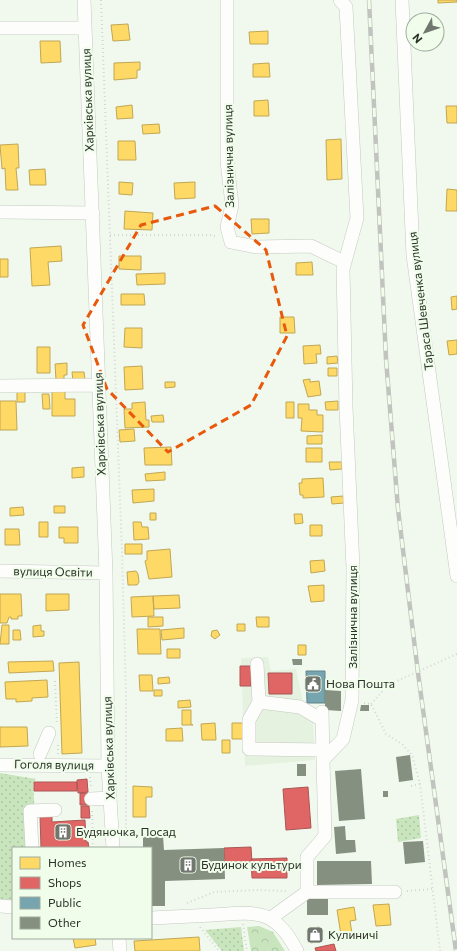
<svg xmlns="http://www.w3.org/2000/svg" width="457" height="951" font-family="Commissioner,sans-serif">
<defs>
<pattern id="grass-dots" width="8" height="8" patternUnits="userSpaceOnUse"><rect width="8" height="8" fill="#c8e5bd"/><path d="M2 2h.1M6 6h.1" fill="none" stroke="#acc5a3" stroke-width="1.8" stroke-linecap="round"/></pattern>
<pattern id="park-crowns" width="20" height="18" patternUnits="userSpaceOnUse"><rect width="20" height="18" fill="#c8e5bd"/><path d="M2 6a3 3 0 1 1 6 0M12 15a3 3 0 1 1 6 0" fill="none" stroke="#acc5a3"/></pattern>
</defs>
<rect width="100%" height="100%" fill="#f1f9ee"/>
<path fill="#e5f2e0" d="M268,657l3,14 25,-2 9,42 8,10 2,39 -70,6 -4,-108z"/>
<path fill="url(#grass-dots)" d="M0,773l36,6 -3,5 4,64h-24v58l-13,-1z
M419,815l2,23 -23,4 -2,-23z
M241,927l3,24h-22l-17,-21z"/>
<path fill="url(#park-crowns)" d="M259,926l14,6 12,19h-34l-4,-24z"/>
<path fill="#ffd966" stroke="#c0a754" d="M438,0h19v2l-19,1z
M128,24l2,16 -17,1 -2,-16z
M268,31v13h-18l-1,-12z
M40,41h20l1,21 -20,1z
M140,62v8h-3v8l-23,2v-17z
M269,63l1,14h-17v-13z
M268,100l1,16h-15v-15z
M132,105l1,13 -16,1 -1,-12z
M446,106h11v17h-10z
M159,124l1,9 -17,1 -1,-9z
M341,139l1,40 -15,1 -1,-40z
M118,141h17l1,19h-18z
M18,144l1,24h-3l2,22h-12l-1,-22 -3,1 -2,-24z
M45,169l1,16h-16l-1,-15z
M119,182l14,1 -1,12 -13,-1z
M195,182v16l-20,1 -1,-16z
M447,189l10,1v21h-11z
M125,211l28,2 -1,17 -28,-1z
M251,219h18v14l-17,1z
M61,246l1,15 -14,1 2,23 -18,1 -2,-38z
M119,256h22v14l-22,-1z
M0,259h8v18h-8z
M312,262l1,13h-17v-12z
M165,273v11l-28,1 -1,-11z
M121,294h23l1,11h-24z
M457,296v13l-5,1 -1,-13z
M280,317h14l1,16h-15z
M125,328h17v20l-18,-1z
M457,340v14l-8,1 -2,-14z
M320,345l1,9h-5l1,9 -13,1 -1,-18z
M37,347h13v26h-13z
M337,356l1,7 -11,1v-7z
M67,363v12h-3v4l-8,1 -1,-16z
M142,366l1,23 -18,1 -1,-23z
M328,368h9v8h-9z
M72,372h12l1,8 -12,1z
M310,379v3l9,-1 2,14 -13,2 -5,-17z
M165,382h10v5l-10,1z
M17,391h8v11h-8z
M52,391h13v8h10v17h-23z
M42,394h7l1,15h-7z
M0,401h16l1,29h-17z
M338,401v9h-12l-1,-8z
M145,402l1,18h3v7l-24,1 -1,-19h8v-6z
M286,402h8v16h-8z
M298,404h11v6h8v5h6v17l-22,-1 1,-13h-4z
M163,415l1,7h-12l-1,-6z
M134,429l1,12 -15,1 -1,-12z
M322,435v9h-15v-8z
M171,447l1,18h-27l-1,-17z
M306,448h16v14h-16z
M329,462h13v7l-12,1z
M84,467v10l-12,1v-10z
M165,472v8l-19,1 -1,-7z
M323,478l1,19 -21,1v-3h-3l-1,-12h3v-4z
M154,489v12l-21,2 -1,-13z
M343,496l1,7 -12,1 -1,-7z
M54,506h11v7h-11z
M23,507l1,8 -14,1v-8z
M150,513h6v7h-6z
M294,514h8l1,9 -8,1z
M39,522h9v15h-9z
M133,522h8l1,5h6l1,12 -15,1z
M310,525h12v11h-12z
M59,527h19v16h-14v-5h-5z
M5,529h14l1,16h-15z
M125,544h17v10h-17z
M170,549l2,28 -23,2 -4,-18 2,-1v-9z
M324,560l1,11 -14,2 -1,-12z
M136,571l2,3 1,8 -2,3h-9l-1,-13z
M324,585v16l-13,1 -3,-16z
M0,594h21l1,22h-4v3h-7v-2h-2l-2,6h-7z
M46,594h23v16l-23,1z
M179,595l1,13 -26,1 -1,-13z
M153,596l1,20 -22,1 -1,-20z
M148,617h15v9l-15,1z
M256,617h13v10h-12z
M237,624h8v7h-8z
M2,625h7v19h-9z
M41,625v6h3v5l-11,1v-11z
M184,628v10l-22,2 -1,-10z
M137,629h23l1,25h-23z
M13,630h7l1,10h-8z
M217,630l3,5 -5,4 -4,-3 1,-5z
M298,645h8v10h-8z
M167,649h13v9h-13z
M53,661l1,10 -45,2 -1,-11z
M79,662l3,91 -20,1 -3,-91z
M139,675h13l1,16h-13z
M169,677l1,6 -12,1v-6z
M47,680l1,17 -16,1v3l-16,1v-3h-10l-1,-17z
M154,690h8v6h-8z
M190,700l1,7 -13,1v-7z
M182,710h9v14l2,1h-11z
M215,723l1,17h-14l-1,-16z
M232,723h11v16h-11z
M0,727h27l1,19 -28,1z
M182,728l1,13h-17v-12z
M222,740h8v13h-8z
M133,786l19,1v10h-6v20h-13z
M389,904l2,21 -15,1 -3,-21z
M354,907l2,13 -6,1 2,12 -11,2 -4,-25z
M199,937l1,14h-65l-1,-10z
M73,938h22l1,7 -21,3z"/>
<path fill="#e06666" stroke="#aa5654" d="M240,666h11v20h-11z
M268,673h24v21h-23z
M87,779l1,13 -10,1 -1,-13z
M34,782h43v9h-43z
M308,787l3,41 -25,2 -3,-41z
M80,793h8l1,12h-9z
M81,806h8l1,12h-9z
M40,816h12v6l33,-2 1,22h2l1,6h-48z
M251,847l1,16 -27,1 -1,-16z
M287,858v20h-35l-1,-19z
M319,927l3,14 -11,2 -3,-14z
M334,944l2,7h-20l-1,-3z"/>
<path fill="#76a5af" stroke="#608287" d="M306,671h19v32h-18z"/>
<path fill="#869081" d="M292,659h10v6h-9z
M325,690l16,1v20l-16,-1z
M361,705h8v6h-9z
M410,755l3,25 -14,2 -3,-25z
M297,764h9v12h-9z
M361,769l4,50 -26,2 -4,-50z
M383,791h5v6h-5z
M345,826l1,14h9l1,12 -20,2 -2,-27z
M163,836l1,14 60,-2 1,31 -60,2v25h-14v-58h-8v-11z
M423,841l2,21 -20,2 -2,-22z
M317,861h54l1,23 -55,1z
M328,898v17h-21v-16z"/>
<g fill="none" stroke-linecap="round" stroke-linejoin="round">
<g stroke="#c3c9c0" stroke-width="14">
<path id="minor" d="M84,0l22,573 2,193 5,82
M227,0v161l5,44 -5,22 4,15 25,5 55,-1 33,16
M402,0l11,255 44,321
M0,28h85
M0,212l93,1
M0,386l99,-1
M0,571l106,2
M257,664l2,38
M322,712l1,47
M322,720l-22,-13 -41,-5 -10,18v29l74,1
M40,754l9,-21
M0,765l108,1
M91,799l19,-1
M32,848l-2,-37 25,-1
M307,892h88
M0,906l13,1
M151,918c21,-1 41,-2 62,-3 43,-3 62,-7 84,36
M271,918l36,-26v-35l18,-21 -2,-76 20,-21 9,-39 1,-132 -7,-161 -3,-138 14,-51 -11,-211 -6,-7
M119,938l1,13"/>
</g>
<path stroke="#d4d6d4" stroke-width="2" stroke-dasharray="1 3" stroke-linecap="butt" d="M101,0l21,552 4,142v143
M110,235h101l6,2
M55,681l2,43
M364,703l7,1 15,30 16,10 10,11 8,29 20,167
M371,704l17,-19 69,-31
M58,745v9
M90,777l1,10
M411,786l9,-2
M92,811l1,37
M407,891l25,-2
M187,903l27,-11 42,-2 30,1
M243,924l4,27
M200,927l19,24
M264,951l8,-15"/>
<use href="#minor" stroke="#fdfefc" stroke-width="13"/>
<g stroke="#c1c3bf" stroke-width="4.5">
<path id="rail" d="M369,0l17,359 12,150 20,164 38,278"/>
</g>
<use href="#rail" stroke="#effdea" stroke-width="3" stroke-dasharray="9" stroke-linecap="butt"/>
</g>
<path fill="none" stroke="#e8590c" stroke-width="3" stroke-dasharray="8 5" stroke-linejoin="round" d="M215,206l51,44 21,86 -36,69 -83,47 -61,-63 -24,-64 58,-100z"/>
<defs>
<g id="civic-square" transform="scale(0.9)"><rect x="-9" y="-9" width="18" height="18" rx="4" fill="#71776f" stroke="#effdea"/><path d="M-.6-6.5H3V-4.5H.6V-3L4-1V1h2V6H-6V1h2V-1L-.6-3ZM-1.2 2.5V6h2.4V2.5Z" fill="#fff"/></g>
<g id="building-square" transform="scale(0.9)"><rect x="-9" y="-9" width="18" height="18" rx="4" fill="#71776f" stroke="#effdea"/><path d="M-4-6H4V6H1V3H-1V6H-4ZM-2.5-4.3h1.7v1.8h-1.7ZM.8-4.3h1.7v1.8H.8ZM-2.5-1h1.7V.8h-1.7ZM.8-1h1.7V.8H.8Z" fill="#fff"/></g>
<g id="shop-square" transform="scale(0.9)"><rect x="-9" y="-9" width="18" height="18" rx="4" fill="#71776f" stroke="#effdea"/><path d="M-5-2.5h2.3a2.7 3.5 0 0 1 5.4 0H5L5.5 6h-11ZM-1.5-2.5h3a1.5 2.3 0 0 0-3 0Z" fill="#fff"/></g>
</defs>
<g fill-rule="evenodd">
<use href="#civic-square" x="313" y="684"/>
<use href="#building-square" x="63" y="832"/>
<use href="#building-square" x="188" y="865"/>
<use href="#shop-square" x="315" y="935"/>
</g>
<g text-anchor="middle" stroke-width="4" stroke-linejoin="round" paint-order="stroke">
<g font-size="12" fill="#2c312a" stroke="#effdea">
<text transform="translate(88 100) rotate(-92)" y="4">Харківська вулиця</text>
<text transform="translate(229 156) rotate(-91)" y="4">Залізнична вулиця</text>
<text transform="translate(421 301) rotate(-97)" y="4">Тараса Шевченка вулиця</text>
<text transform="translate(100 424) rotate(-92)" y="4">Харківська вулиця</text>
<text transform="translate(53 572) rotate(1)" y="4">вулиця Освіти</text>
<text transform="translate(353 617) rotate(-90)" y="4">Залізнична вулиця</text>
<text transform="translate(109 748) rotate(-92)" y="4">Харківська вулиця</text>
<text transform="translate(54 765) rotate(1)" y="4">Гоголя вулиця</text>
</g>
<g font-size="12" fill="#2c312a" stroke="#effdea" text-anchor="start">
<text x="326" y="688">Нова Пошта</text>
<text x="76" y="836">Будяночка, Посад</text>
<text x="201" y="869">Будинок культури</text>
<text x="328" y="939">Кулиничі</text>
</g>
</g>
<rect x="12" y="847" width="140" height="92" fill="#effdea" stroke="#a1ab9d"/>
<rect x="20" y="857" width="20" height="12" fill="#ffd966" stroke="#a1ab9d"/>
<text x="48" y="867" font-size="12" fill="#2c312a">Homes</text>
<rect x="20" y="877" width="20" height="12" fill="#e06666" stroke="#a1ab9d"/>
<text x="48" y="887" font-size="12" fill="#2c312a">Shops</text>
<rect x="20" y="897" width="20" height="12" fill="#76a5af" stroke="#a1ab9d"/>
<text x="48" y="907" font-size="12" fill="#2c312a">Public</text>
<rect x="20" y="917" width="20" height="12" fill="#869081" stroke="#a1ab9d"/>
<text x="48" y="927" font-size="12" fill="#2c312a">Other</text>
<g transform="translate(425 32) rotate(230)"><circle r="19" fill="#effdea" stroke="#a1ab9d"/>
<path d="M0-3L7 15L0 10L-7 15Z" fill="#71776f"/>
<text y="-6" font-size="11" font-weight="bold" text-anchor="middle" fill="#2c312a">N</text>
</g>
</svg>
